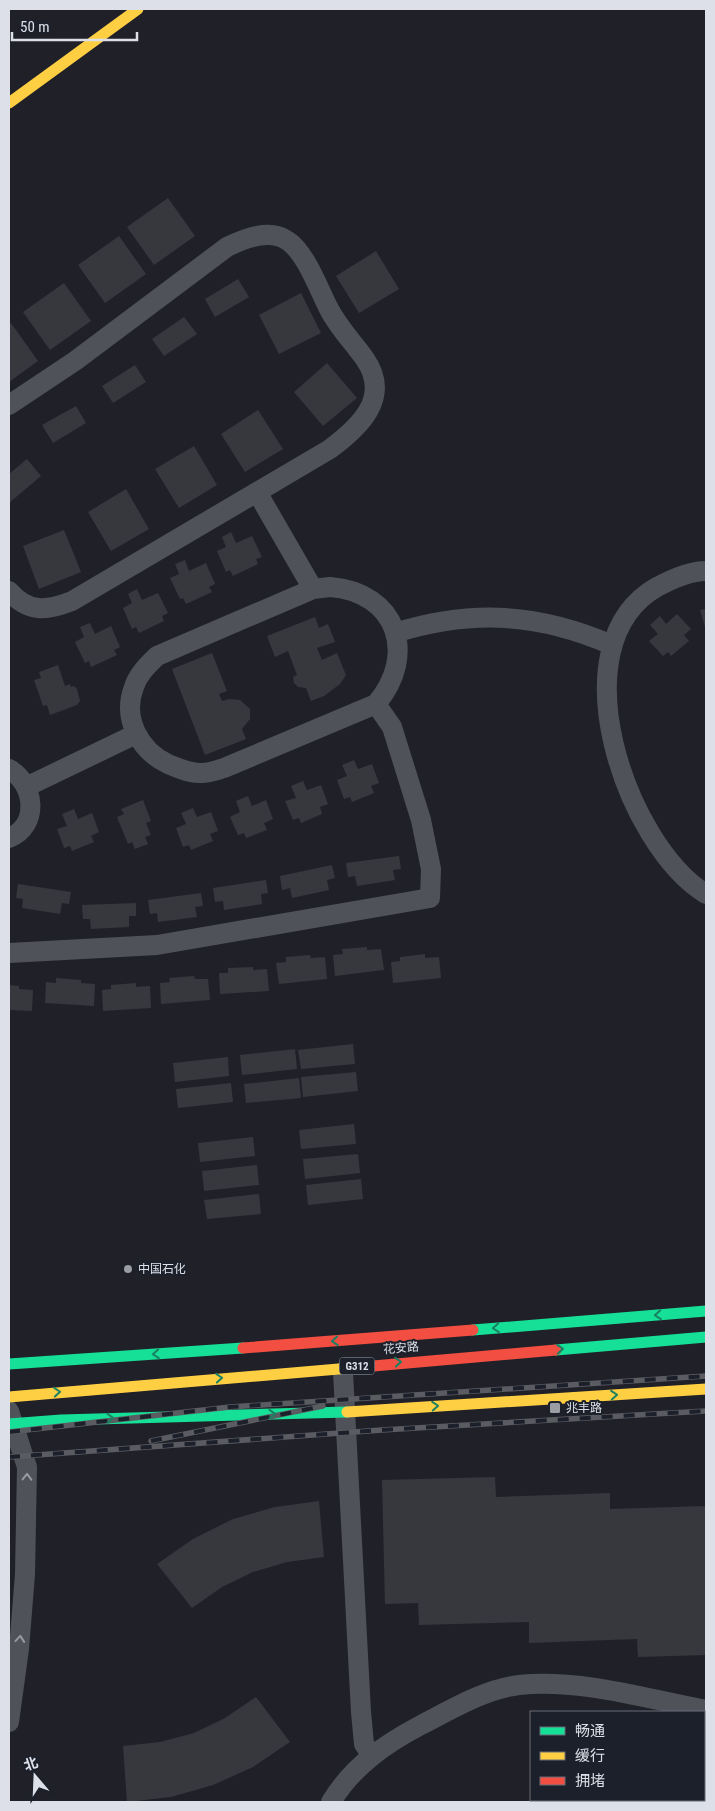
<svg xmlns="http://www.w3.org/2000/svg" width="715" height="1811" font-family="'Roboto Condensed','Noto Sans SC',sans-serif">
<rect width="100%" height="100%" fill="#202128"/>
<path fill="#37383d" d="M168,198l27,38 -41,29 -27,-38z
M119,236l27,38 -41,29 -27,-38z
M376,251l23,38 -40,24 -23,-37z
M238,279l11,18 -34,20 -10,-18z
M64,283l27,38 -41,29 -27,-38z
M301,293l20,40 -42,21 -20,-39z
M184,317l13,17 -33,22 -12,-17z
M11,323l27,38 -29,21v-57z
M327,363l30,35 -34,28 -29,-34z
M135,365l11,17 -33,21 -11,-17z
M76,406l10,17 -33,20 -11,-18z
M258,410l25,39 -38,23 -24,-38z
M194,446l23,39 -38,23 -24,-39z
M27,459l14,17 -32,27v-29z
M126,489l23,40 -38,22 -23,-39z
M64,530l17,42 -42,17 -16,-43z
M231,532l5,11 16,-7 10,21 -6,2 2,5 -25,12 -3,-6 -4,2 -9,-21 9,-4 -4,-10z
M185,560l4,11 17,-8 9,21 -6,3 3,5 -26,12 -3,-6 -3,1 -10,-21 9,-4 -4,-10z
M137,589l5,11 16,-7 10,20 -6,3 2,5 -25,12 -3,-6 -4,2 -9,-21 9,-5 -4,-9z
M706,609v21l-6,-20z
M677,614l14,15 -7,6 5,6 -18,15 -3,-4 -5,4 -14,-15 9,-7 -8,-9 10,-9 6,8z
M315,617l4,11 9,-4 7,18 -18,6 5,12 15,-7 9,22 -6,9 -16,12 -13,5 -5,-13 -8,-1 -4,-4 -1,-6 4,-2 -9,-24 -13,6 -8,-21z
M90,623l5,11 16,-8 9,21 -6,3 3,5 -26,12 -2,-6 -4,2 -10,-21 9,-5 -4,-10z
M212,653l15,38 -8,3 3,7 7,-2 11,1 10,9v10l-8,10 4,10 -41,16 -33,-86z
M58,665l7,21 5,-2 1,3 3,-1 3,3 3,12 -3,4 -27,10 -3,-10 -4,1 -9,-26 7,-2 -2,-6z
M354,760l4,9 14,-5 7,19 -8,3 3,7 -22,9 -2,-5 -6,2 -7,-19 10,-4 -5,-11z
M303,781l4,9 14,-5 7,19 -8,3 2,7 -21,9 -2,-5 -6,2 -8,-19 11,-3 -5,-12z
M248,796l4,10 14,-6 7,19 -9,4 3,7 -21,8 -2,-5 -6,2 -8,-18 10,-5 -4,-11z
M143,800l8,21 -5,2 5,12 -6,2 3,7 -13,5 -3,-7 -4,2 -11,-27 7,-3 -3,-5z
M193,808l4,9 14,-5 7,19 -8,3 3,7 -22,9 -2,-5 -6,2 -7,-19 10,-4 -5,-11z
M74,809l4,10 14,-6 7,19 -8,4 3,6 -22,9 -2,-5 -6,2 -7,-19 10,-3 -5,-12z
M399,856l2,13 -8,1 2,10 -38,6 -2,-10 -7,1 -2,-14z
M332,865l3,13 -8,2 2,10 -37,8 -2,-10 -8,2 -2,-14z
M266,880l2,13 -7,1 1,10 -38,6 -1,-9 -8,1 -2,-14z
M18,884l53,8 -2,12 -7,-1 -2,11 -38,-6 1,-9 -7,-1z
M201,893l2,13 -8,1 2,10 -39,5 -1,-9 -7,1 -2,-14z
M136,903v13h-7v11l-38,2 -1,-10h-7l-1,-14z
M367,947v3l14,-1 3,21 -49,6 -2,-21 10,-1 -1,-5z
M425,954v4l14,-1 2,21 -48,5 -2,-21 9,-1v-4z
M310,955l1,3 14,-1 2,22 -48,5 -3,-21 10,-1v-5z
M253,967v3l14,-1 2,22 -49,3 -1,-21h9v-5z
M194,976l1,3h13l2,21 -49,4 -1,-21 10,-1 -1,-4z
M56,978l25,2v3l14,1 -1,22 -49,-3 1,-21 10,1z
M136,983v4l14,-1 1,22 -48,3 -1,-21 9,-1v-4z
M9,985l10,1v3l14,1 -1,21 -23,-1z
M353,1044l2,20 -54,5 -3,-19z
M295,1049l2,20 -55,6 -2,-20z
M228,1057l1,19 -54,6 -2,-19z
M356,1072l2,19 -55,6 -2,-20z
M299,1078l2,20 -55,5 -2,-19z
M231,1083l2,19 -55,6 -2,-19z
M354,1124l2,20 -55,5 -2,-19z
M253,1137l2,19 -55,6 -2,-19z
M358,1154l2,19 -55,6 -2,-20z
M257,1165l2,20 -55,6 -2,-20z
M361,1179l2,20 -55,6 -2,-20z
M259,1194l2,20 -54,5 -3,-19z
M495,1477l1,20 114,-4v16l96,-3v149l-68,2 -1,-18 -108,4v-21l-110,3 -1,-22 -33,1 -3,-124z
M319,1501l5,56 -37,5 -34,10 -31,15 -30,21 -35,-44 36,-25 40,-20 42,-12z
M256,1697l34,45 -37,25 -40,18 -42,12 -44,5 -4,-56 37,-4 34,-9 31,-15z
M542,1800h138v2h-138z"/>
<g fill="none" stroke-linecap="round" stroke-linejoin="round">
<path stroke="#505259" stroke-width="20" d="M9,405l66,-44 152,-114c18,-9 43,-19 61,-6 18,12 31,49 41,68 9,18 24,33 36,50 26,38 -4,67 -35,90l-258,152c-25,10 -44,12 -63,-10
M257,492l56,97
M706,571c-17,0 -34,8 -49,16 -101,57 -31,258 49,307
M330,587c67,5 88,68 46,117l-152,64c-7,2 -15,5 -22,5 -12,1 -24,-5 -34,-9 -29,-14 -46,-46 -34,-77 4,-13 14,-22 23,-31l156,-67z
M395,633c77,-24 143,-20 217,12
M9,769c26,15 31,56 0,69
M28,786l108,-52
M9,953l148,-8 273,-47 1,-29 -10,-49 -29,-93 -16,-23
M343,1372l18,340 3,32 7,11
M9,1411l18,56 -2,107 -6,75 -10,73
M331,1802c22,-36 54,-58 90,-77 31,-16 64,-36 98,-40 59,-7 129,14 187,25"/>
<path stroke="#16e098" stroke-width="11" d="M473,1330l233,-19
M556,1350l150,-13
M9,1364l234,-16
M9,1424l52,-4 286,-8"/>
<path stroke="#ffcf43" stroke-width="11" d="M9,103l129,-94
M9,1397l353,-30
M347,1412l359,-23"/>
<path stroke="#f24e42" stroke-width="11" d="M243,1348l230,-18
M362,1367l194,-17"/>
<g stroke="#5a5c62" stroke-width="5.5">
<path id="rail" d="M9,1432l221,-25 476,-31
M151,1441l172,-35
M9,1457l373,-27 324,-19"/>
</g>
<use href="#rail" stroke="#1c202b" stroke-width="4" stroke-dasharray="11" stroke-linecap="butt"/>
</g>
<defs><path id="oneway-chevron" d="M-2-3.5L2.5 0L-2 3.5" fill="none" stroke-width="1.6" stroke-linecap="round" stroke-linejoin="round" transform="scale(1.25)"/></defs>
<g stroke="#198062">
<use href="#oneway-chevron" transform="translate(658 1315) rotate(175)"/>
<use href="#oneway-chevron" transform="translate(496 1328) rotate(175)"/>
<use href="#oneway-chevron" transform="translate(335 1341) rotate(176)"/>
<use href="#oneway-chevron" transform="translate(560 1349) rotate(-5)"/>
<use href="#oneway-chevron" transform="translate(156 1354) rotate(176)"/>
<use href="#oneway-chevron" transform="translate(398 1362) rotate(-5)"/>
<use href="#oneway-chevron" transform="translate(219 1378) rotate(-5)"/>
<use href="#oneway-chevron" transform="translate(57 1392) rotate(-5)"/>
<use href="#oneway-chevron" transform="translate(614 1395) rotate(-4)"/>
<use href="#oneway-chevron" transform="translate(435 1406) rotate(-4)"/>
<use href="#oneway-chevron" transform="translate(272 1414) rotate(-2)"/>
<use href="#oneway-chevron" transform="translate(110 1418) rotate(-2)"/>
</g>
<g stroke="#9699a0">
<use href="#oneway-chevron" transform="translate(27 1477) rotate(-89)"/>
<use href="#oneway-chevron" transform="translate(20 1639) rotate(-85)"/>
</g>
<g fill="#9b9da5" stroke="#1c202b" stroke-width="2">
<circle cx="128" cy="1269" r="5"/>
<rect x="549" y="1402" width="12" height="12" rx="2.5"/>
</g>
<g text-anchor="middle" stroke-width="4" stroke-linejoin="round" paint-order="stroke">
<rect fill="#1c202b" stroke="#a3a6af" stroke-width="1" x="339.5" y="1357.5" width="35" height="17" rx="4"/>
<g font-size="11" font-weight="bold" fill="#dde0e8">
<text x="357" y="1370">G312</text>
</g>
<g font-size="12" fill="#dde0e8" stroke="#1c202b" text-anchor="start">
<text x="138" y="1273">中国石化</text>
<text x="566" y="1412">兆丰路</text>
</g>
<g font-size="12" fill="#dde0e8" stroke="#1c202b">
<text transform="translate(401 1348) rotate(-5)" y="4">花安路</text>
</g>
</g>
<rect width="715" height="1811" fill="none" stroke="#dde0e8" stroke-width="20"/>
<rect x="530" y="1711" width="175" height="90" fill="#1c202b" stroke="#696d77"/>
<rect x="540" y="1727" width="25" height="8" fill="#16e098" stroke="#696d77"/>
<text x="575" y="1736" font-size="15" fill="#dde0e8">畅通</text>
<rect x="540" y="1752" width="25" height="8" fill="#ffcf43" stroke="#696d77"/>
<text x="575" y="1761" font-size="15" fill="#dde0e8">缓行</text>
<rect x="540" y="1777" width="25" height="8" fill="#f24e42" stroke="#696d77"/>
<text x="575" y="1786" font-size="15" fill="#dde0e8">拥堵</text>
<g transform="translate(35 1776) rotate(341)" stroke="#1c202b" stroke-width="4" paint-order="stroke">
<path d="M0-4L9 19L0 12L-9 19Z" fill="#dde0e8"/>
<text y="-8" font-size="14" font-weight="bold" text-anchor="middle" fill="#dde0e8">北</text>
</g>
<path d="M12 32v8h125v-8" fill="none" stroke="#dde0e8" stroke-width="2.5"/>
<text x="20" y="32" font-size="15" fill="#dde0e8" stroke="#1c202b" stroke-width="4" paint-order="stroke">50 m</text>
</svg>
